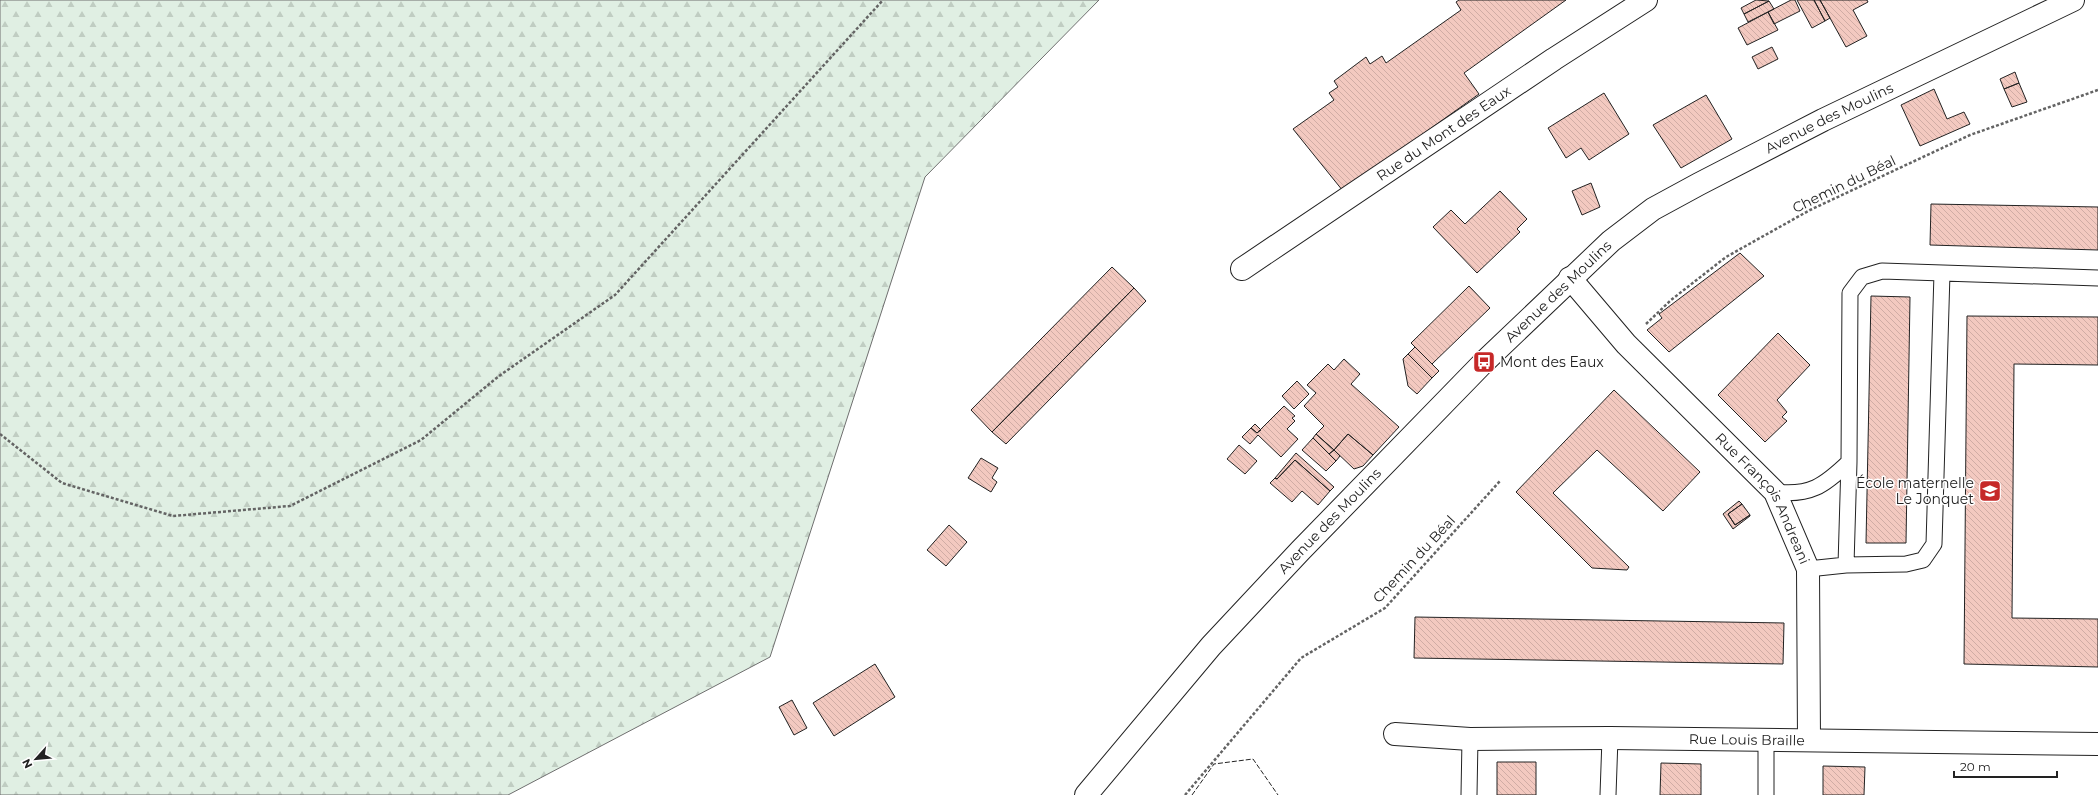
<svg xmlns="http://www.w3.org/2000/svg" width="2098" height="795" font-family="Montserrat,sans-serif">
<defs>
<pattern id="forest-firs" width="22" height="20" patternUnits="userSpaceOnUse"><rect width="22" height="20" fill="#e0efe3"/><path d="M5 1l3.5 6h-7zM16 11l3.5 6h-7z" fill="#c0cdc2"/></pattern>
<pattern id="building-back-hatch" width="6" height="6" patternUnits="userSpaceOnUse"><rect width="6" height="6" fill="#f3c9c0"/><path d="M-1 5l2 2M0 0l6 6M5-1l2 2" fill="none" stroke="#d0aca5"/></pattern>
</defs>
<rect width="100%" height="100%" fill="#fff"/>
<path fill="url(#forest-firs)" stroke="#6f6f6f" d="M0,0h1099l-174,177 -155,480 -262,138h-508z"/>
<path fill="url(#building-back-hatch)" stroke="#222" d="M1459,0h107l-102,73 15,21 -136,97 -50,-62 41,-29 -5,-7 9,-6 -4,-6 32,-24 4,7 12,-8 4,7 75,-53 -5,-8z
M1756,0l13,1 -25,13 -3,-6z
M1791,0h4l5,11 -26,13 -6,-12z
M1797,0h17l11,21 -13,7z
M1814,0h6l10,18 -5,3z
M1820,0h47l1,2 -15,8 14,26 -21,11z
M1769,1l5,8 -26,13 -4,-8z
M1768,12l10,18 -31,15 -9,-17z
M1772,47l6,12 -20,10 -6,-12z
M2015,72l4,11 -15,6 -4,-10z
M2019,83l8,19 -15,5 -8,-18z
M1934,89l13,30 17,-7 6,12 -50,22 -19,-41z
M1604,93l25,41 -40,26 -8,-12 -15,10 -18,-30z
M1706,95l26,44 -51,29 -28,-43z
M1591,183l9,24 -18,8 -10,-24z
M1500,191l27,28 -10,10 3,3 -43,41 -44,-46 18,-17 14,14z
M1931,204l167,3v43l-168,-5z
M1740,253l24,23 -95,76 -22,-22 15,-12 -3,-4z
M1112,267l22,21 -142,144 -21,-22z
M1469,286l21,22 -58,56 -21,-21z
M1134,288l12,13 -140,143 -14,-12z
M1871,296l39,1 -4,246h-40z
M1967,316l131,1v48l-84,-1 -2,254 86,1v48l-134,-3z
M1778,333l32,32 -33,35 10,12 -5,5 5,4 -22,21 -47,-47z
M1415,347l24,24 -7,7 -24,-24z
M1408,354l24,24 -15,16 -9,-8 -5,-27z
M1344,359l16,15 -9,10 48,43 -26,28 -25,-21 -14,16 -18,-16 8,-8 -20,-20 12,-13 -9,-8 21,-21 6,6z
M1297,381l12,13 -15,15 -12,-13z
M1614,390l86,82 -37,39 -66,-61 -44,43 76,74 -2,3 -35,-2 -76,-76z
M1284,406l11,10 -3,2 3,3 -8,8 11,10 -17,18 -23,-22 -8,9 -8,-7 9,-9 6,5z
M1255,424l6,6 -4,3 -6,-5z
M1316,434l18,16 -5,4 -16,-16z
M1348,434l25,21 -10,11 -9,3 -20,-19z
M1313,438l23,23 -10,10 -24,-21z
M1239,445l18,16 -12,13 -18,-15z
M1334,450l6,6 -4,5 -7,-7z
M1296,453l38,34 -4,4 -35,-31 -18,19 -2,-1z
M981,458l17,10 -6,10 5,4 -6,10 -23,-14z
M1295,460l35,31 -12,14 -16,-14 -10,11 -22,-19 5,-5 2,1z
M1739,501l3,3 -14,10 7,11 15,-10v1l-17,13 -10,-15z
M1742,504l8,11 -15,10 -7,-11z
M949,525l18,17 -21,24 -19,-16z
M1415,617l369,6 -1,41 -369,-6z
M875,664l20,33 -61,39 -21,-33z
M792,700l15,28 -13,7 -15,-28z
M1497,762h39v33h-39z
M1661,763l40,1v31h-41z
M1823,766l42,1 -1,28h-41z"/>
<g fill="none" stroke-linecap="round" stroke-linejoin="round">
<g stroke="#222" stroke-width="17">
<path id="service" d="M1775,492c35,4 49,-6 74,-30l1,-169 12,-16 20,-6 216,7
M1846,565l3,-103
M1808,569l38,-4 60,-1 17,-4 11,-16 8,-271
M1766,740v55
M1469,795l1,-56
M1608,795l2,-57"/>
</g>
<g stroke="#222" stroke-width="24">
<g id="minor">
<path id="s1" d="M1242,269l312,-210 92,-59"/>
<path id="s2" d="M1570,278l56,66 149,148 33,77 1,171"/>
<path id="s3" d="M1395,734l75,5 140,-1 488,6"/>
</g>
</g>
<g stroke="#222" stroke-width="24">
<g id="primary">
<path id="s4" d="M1086,795l125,-149 89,-95 184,-189 127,-121 42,-32 46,-25 124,-64 250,-120"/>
</g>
</g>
<path stroke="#646464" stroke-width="2.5" stroke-dasharray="3 2" stroke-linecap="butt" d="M1646,324l25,-24 55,-43 84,-47 160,-75 128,-45
M0,434l62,49 111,33 117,-10 131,-66 78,-64 116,-81 268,-295
M1185,795l116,-137 84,-50 115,-127"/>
<use href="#service" stroke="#fff" stroke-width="15"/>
<use href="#minor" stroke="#fff" stroke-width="22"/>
<use href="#primary" stroke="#fff" stroke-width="22"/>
<path stroke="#222" stroke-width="1" stroke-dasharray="5 2" stroke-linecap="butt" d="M1192,795l22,-31 39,-5 25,36"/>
</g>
<defs>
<g id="bus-square" transform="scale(1.15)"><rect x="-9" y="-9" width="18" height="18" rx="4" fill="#c62828" stroke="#fff"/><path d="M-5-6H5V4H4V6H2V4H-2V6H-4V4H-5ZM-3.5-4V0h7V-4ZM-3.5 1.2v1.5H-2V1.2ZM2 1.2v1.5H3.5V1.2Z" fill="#fff"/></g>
<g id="school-square" transform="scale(1.15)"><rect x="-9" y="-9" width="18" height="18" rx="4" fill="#c62828" stroke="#fff"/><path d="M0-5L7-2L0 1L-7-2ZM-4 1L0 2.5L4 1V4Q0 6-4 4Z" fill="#fff"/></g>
</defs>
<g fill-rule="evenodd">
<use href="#bus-square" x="1484" y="362"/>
<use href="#school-square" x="1990" y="491"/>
</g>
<g text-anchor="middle" stroke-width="3" stroke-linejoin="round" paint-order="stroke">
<g font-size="14" fill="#222" stroke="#fff">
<text dy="5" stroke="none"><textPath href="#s4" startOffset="1015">Avenue des Moulins</textPath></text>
<text dy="5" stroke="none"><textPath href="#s1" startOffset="243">Rue du Mont des Eaux</textPath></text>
<text transform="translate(1844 184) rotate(-26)" y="5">Chemin du Béal</text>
<text dy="5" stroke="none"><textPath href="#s4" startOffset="691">Avenue des Moulins</textPath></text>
<text dy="5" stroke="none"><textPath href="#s2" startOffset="295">Rue François Andreani</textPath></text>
<text dy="5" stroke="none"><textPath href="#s4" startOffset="367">Avenue des Moulins</textPath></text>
<text transform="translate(1414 559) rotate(-47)" y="5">Chemin du Béal</text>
<text dy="5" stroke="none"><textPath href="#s3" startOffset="352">Rue Louis Braille</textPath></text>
</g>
<g font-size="14" fill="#222" stroke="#fff" text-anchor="start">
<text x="1500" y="367">Mont des Eaux</text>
<text x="1974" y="488" text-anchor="end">École maternelle<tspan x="1974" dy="16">Le Jonquet</tspan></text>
</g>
</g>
<g transform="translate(36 759) rotate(243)" stroke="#ffffff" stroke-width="3" paint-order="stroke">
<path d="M0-3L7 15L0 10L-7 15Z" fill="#222222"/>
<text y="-6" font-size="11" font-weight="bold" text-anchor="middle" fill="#222222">N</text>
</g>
<path d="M1954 771v6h103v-6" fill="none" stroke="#222222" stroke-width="2"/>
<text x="1960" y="771" font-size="12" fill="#222222" stroke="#ffffff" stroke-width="3" paint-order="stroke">20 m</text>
</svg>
